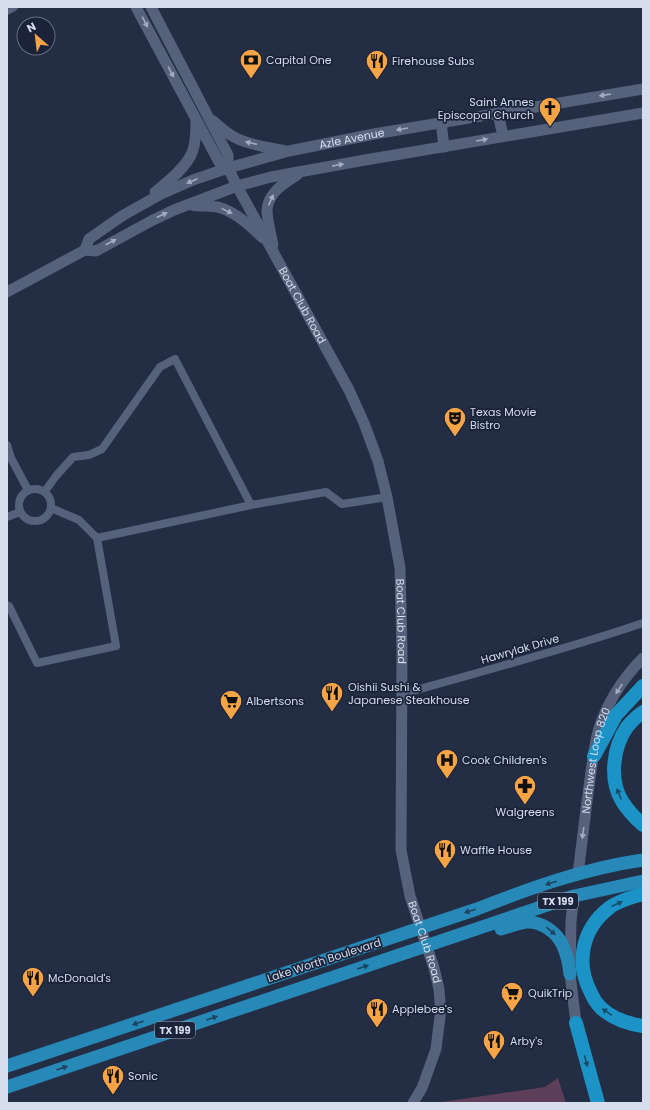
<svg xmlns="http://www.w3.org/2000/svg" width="650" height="1110" font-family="Poppins,sans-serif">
<rect width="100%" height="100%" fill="#232d44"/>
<path fill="#5d3f5a" d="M558,1078l8,25h-131l110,-16z"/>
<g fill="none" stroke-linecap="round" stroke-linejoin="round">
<path stroke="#56627c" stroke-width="8" d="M7,11l7,-4
M7,445l4,13 17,32
M19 505a16 16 0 1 1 32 0a16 16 0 1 1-32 0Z
M45,491l11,-15 17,-19 16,-2 13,-6 58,-82 15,-8 76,146
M51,508l28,12 18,18 154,-33 75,-13 16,12 45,-7
M7,517l13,-5
M7,605l2,1 28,57 79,-17 -19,-108
M402,694c81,-23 162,-44 241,-71"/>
<g stroke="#56627c" stroke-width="11">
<path d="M136,7l83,155 9,6"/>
<path id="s1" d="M151,7l77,148v13l9,18 112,204 15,33 14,38 9,36 13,71 2,84 -1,198 9,46 24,72 5,21 1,13v15l-4,32 -14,39 -9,15"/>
<path d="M498,113l5,23"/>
<path d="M213,121c7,6 14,13 23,17 15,8 34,9 50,13"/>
<path d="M441,122l3,25"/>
<path d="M155,192c13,-10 33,-26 38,-42 3,-9 3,-19 3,-29"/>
<path d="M192,205c10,2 20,0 29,3 16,5 30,19 42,30"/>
<path d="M273,245c-2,-10 -6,-26 -6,-35 1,-17 17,-27 30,-35"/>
<path id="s2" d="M85,250l4,-11 33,-23 39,-22 32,-14 35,-12 61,-17 85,-17 269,-45"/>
<path d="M7,292l78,-42 11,1 57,-31 21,-10 63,-24 34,-9 94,-17 278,-47"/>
<path id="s3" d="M578,874c3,-24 6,-48 9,-73 3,-20 5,-41 9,-61 6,-30 25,-60 47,-82"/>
<path d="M574,896l-3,25 -1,53 6,49"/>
</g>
<path stroke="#2789b7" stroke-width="13" d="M501,929c8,-2 17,-6 25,-7 15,-1 31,10 37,24 4,9 6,18 7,28
M7,1066l470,-157c53,-21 109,-41 166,-49
M7,1087l567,-191 69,-15"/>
<path stroke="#1b93c6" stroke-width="14" d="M643,712c-6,4 -11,9 -16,15 -14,20 -18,53 -5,74 6,10 13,17 21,24
M594,756l22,-41 27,-29
M643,894c-10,3 -26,7 -34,14 -27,21 -34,55 -18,85 2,5 6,11 10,15 12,11 27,16 42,18
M576,1023l22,80"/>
</g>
<defs><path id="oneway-solid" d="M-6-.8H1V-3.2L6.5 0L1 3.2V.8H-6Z"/></defs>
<g fill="#a3acbf">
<use href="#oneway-solid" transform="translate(145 22) rotate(62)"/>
<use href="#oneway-solid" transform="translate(171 72) rotate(62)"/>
<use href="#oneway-solid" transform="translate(605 95) rotate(171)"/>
<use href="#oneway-solid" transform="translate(402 129) rotate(170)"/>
<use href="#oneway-solid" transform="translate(482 140) rotate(-10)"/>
<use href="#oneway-solid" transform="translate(251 143) rotate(-167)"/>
<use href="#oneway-solid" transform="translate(338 165) rotate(-11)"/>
<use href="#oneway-solid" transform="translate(192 181) rotate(157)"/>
<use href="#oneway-solid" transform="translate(271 200) rotate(-65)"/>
<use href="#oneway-solid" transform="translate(227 211) rotate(26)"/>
<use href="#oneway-solid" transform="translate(162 215) rotate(-25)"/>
<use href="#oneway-solid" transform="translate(111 242) rotate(-28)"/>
<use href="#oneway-solid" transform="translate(619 689) rotate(123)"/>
<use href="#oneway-solid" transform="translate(583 833) rotate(98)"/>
</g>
<g fill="#1a4a6b">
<use href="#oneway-solid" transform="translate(619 794) rotate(-112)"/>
<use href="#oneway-solid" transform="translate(617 904) rotate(-24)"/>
<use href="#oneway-solid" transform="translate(607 1012) rotate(-145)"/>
<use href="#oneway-solid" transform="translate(586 1061) rotate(75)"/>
</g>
<g fill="#1e4260">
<use href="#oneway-solid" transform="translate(551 883) rotate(162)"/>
<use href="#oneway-solid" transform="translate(470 911) rotate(162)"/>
<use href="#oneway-solid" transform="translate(551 931) rotate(41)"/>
<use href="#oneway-solid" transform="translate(363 967) rotate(-19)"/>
<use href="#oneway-solid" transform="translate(212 1018) rotate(-19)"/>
<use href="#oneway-solid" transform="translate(138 1023) rotate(162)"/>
<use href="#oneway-solid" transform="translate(62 1068) rotate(-19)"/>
</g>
<defs>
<g id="bank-pin" transform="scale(1.15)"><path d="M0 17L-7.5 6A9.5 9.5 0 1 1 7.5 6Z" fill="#f4a345" stroke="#1a233a"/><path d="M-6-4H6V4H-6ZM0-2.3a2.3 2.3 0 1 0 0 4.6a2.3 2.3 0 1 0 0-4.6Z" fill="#111"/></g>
<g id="restaurant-pin" transform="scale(1.15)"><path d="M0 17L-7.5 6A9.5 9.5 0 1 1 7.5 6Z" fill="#f4a345" stroke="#1a233a"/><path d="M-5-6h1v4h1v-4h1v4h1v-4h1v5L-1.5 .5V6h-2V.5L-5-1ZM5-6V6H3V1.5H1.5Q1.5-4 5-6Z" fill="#111"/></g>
<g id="church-pin" transform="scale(1.15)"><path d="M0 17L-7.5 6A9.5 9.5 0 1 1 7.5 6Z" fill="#f4a345" stroke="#1a233a"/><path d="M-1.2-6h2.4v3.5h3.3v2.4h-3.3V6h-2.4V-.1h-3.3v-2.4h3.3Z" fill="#111"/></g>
<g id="theatre-pin" transform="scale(1.15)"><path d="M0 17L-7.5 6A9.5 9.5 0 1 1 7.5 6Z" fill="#f4a345" stroke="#1a233a"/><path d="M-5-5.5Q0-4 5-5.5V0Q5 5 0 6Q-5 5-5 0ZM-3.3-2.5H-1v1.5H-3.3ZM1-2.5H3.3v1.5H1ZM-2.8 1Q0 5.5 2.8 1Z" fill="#111"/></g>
<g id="supermarket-pin" transform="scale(1.15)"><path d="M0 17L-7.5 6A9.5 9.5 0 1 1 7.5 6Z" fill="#f4a345" stroke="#1a233a"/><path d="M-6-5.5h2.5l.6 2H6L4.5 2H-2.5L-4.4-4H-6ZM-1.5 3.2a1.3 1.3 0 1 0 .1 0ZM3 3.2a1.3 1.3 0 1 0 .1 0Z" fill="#111"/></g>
<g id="hospital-pin" transform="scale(1.15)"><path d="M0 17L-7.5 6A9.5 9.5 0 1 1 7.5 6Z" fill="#f4a345" stroke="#1a233a"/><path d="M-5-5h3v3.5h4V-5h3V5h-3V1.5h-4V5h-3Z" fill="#111"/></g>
<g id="pharmacy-pin" transform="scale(1.15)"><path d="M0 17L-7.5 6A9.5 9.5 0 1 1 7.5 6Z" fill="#f4a345" stroke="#1a233a"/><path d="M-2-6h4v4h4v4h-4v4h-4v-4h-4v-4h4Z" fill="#111"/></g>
</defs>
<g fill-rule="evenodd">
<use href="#bank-pin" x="251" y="60"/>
<use href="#restaurant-pin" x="377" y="61"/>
<use href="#church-pin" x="550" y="108"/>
<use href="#theatre-pin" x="455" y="418"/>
<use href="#restaurant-pin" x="332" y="693"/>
<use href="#supermarket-pin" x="231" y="701"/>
<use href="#hospital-pin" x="447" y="760"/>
<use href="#pharmacy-pin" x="525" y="786"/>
<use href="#restaurant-pin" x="445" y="850"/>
<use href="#restaurant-pin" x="33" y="978"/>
<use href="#supermarket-pin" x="512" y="993"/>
<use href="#restaurant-pin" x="377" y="1009"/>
<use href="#restaurant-pin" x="494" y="1041"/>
<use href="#restaurant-pin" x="113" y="1076"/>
</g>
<g text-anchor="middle" stroke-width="3.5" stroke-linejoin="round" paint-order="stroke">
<g fill="#1a233a" stroke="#9ea5b7" stroke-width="1">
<rect x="538" y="893" width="40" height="16" rx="3"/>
<rect x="155" y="1022" width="40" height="16" rx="3"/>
</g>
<g font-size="10" font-weight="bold" fill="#d6ddec">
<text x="558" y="905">TX 199</text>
<text x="175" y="1034">TX 199</text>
</g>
<g font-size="11" fill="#d6ddec" stroke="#1a233a" text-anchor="start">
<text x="266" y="64">Capital One</text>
<text x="392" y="65">Firehouse Subs</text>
<text x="534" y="106" text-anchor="end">Saint Annes<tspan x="534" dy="13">Episcopal Church</tspan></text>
<text x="470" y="416">Texas Movie<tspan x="470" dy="13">Bistro</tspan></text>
<text x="348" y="691">Oishii Sushi &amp;<tspan x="348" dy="13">Japanese Steakhouse</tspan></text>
<text x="246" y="705">Albertsons</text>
<text x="462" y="764">Cook Children's</text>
<text x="525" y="816" text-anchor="middle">Walgreens</text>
<text x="460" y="854">Waffle House</text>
<text x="48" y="982">McDonald's</text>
<text x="528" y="997">QuikTrip</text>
<text x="392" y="1013">Applebee's</text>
<text x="510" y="1045">Arby's</text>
<text x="128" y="1080">Sonic</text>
</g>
<g font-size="11" fill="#d6ddec" stroke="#1a233a">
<text dy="4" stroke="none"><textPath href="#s2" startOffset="296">Azle Avenue</textPath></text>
<text dy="4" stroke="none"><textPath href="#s1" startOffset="336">Boat Club Road</textPath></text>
<text dy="4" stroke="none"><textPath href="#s1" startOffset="672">Boat Club Road</textPath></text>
<text transform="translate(520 649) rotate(-16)" y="4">Hawrylak Drive</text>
<text dy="4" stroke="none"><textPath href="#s3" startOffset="115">Northwest Loop 820</textPath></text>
<text dy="4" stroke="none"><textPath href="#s1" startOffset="996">Boat Club Road</textPath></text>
<text transform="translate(324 960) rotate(-18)" y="4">Lake Worth Boulevard</text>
</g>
</g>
<rect width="650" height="1110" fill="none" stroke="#d6ddec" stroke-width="16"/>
<g transform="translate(36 36) rotate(332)"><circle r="19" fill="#1a233a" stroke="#656d81"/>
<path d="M0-3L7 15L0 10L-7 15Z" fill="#f4a345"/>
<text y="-6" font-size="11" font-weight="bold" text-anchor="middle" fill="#d6ddec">N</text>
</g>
</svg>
